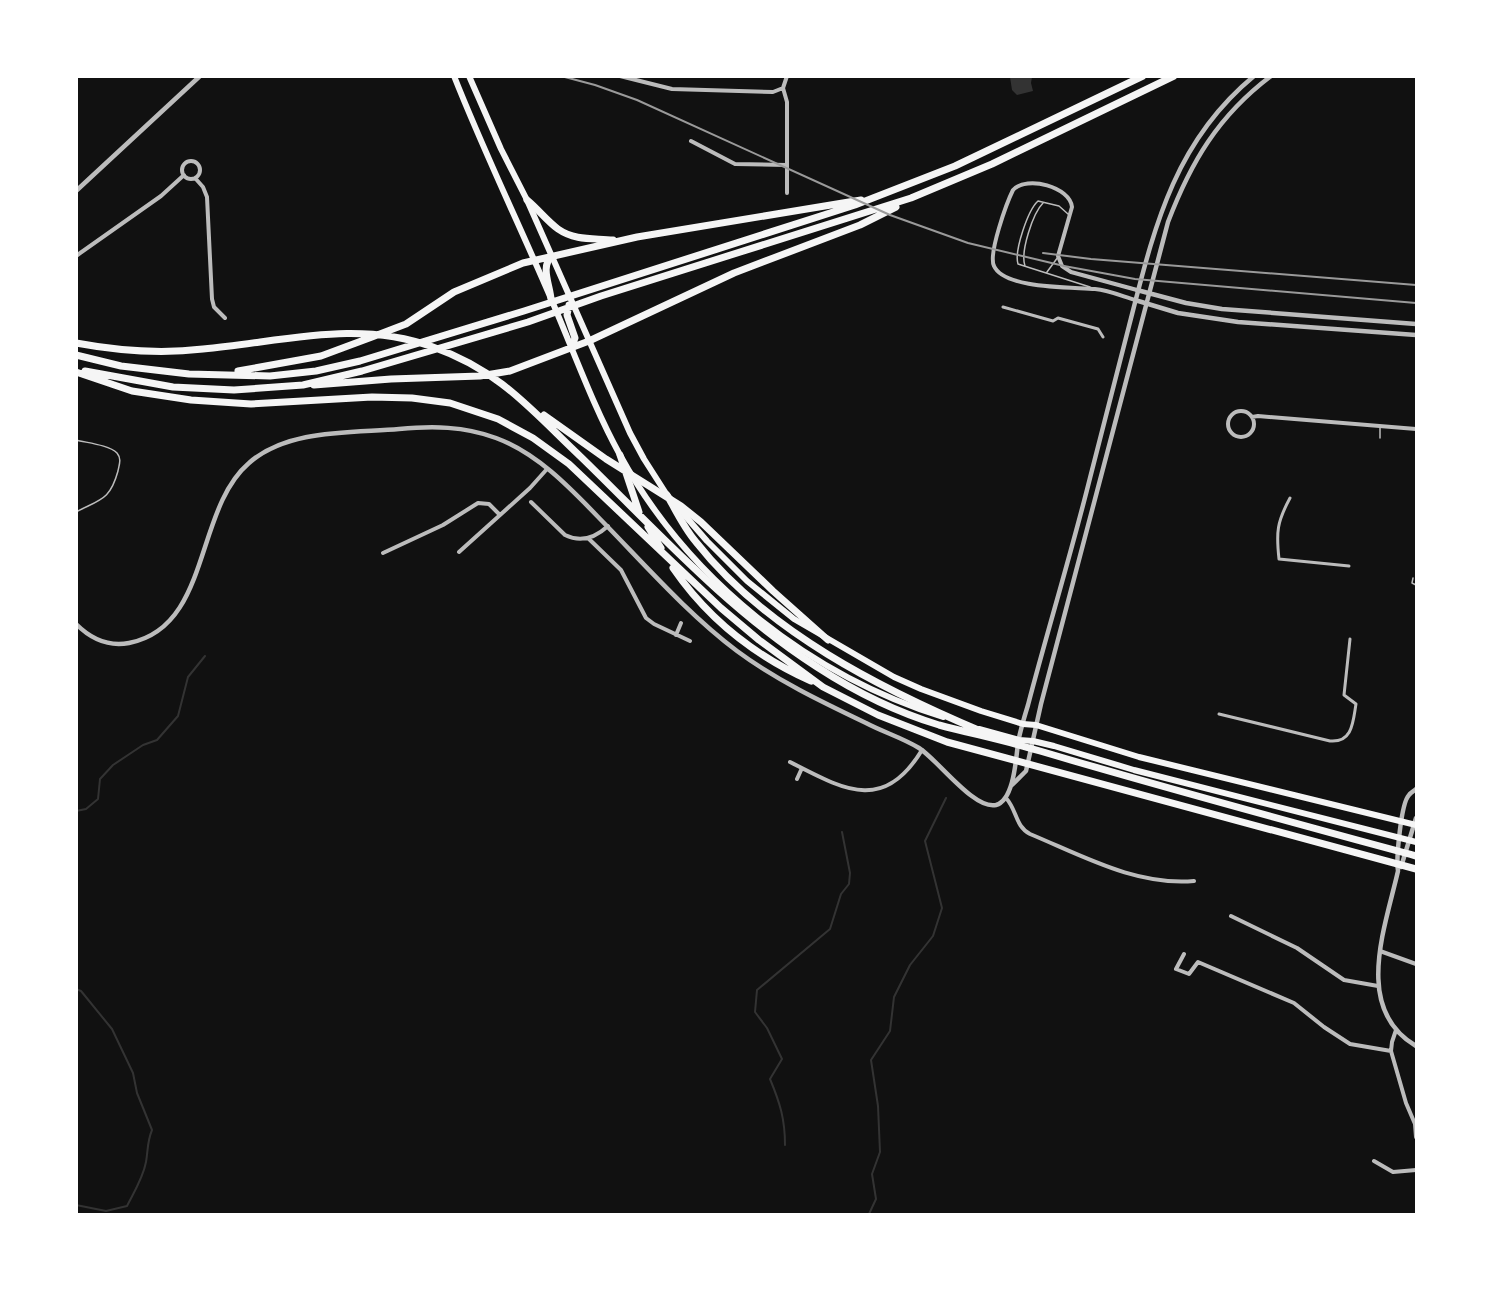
<svg xmlns="http://www.w3.org/2000/svg" width="1493" height="1291" font-family="'Public Sans',sans-serif">
<rect width="100%" height="100%" fill="#111"/>
<path fill="#333" d="M1010,77h22l-1,6 2,8 -16,4 -5,-5z"/>
<g fill="none" stroke-linecap="round" stroke-linejoin="round">
<path stroke="#333" stroke-width="2" d="M76,811l10,-2 12,-10 2,-20 13,-14 30,-20 14,-5 21,-24 10,-39 17,-21
M76,989l5,2 31,38 21,44 4,20 15,37c-5,12 -4,21 -6,32 -3,16 -12,30 -19,44l-21,5 -30,-6
M785,1145c0,-26 -5,-42 -15,-66l12,-20 -15,-31 -12,-16 2,-22 73,-61 11,-35 8,-10 1,-11 -8,-41
M869,1214l7,-15 -4,-25 8,-22 -2,-46 -7,-46 19,-29 4,-34 16,-32 23,-29 9,-28 -17,-67 21,-43"/>
<path stroke="#bcbcbc" stroke-width="1.5" d="M1068,214l-9,-8 -21,-5c-10,9 -24,50 -20,63l72,23
M1025,266c-5,-14 8,-53 18,-63
M1047,272l11,-15
M1380,438v-11
M76,440c12,3 33,5 41,13 5,6 2,12 1,18 -8,29 -17,28 -42,41
M1413,578l-1,5 4,2"/>
<path stroke="#bcbcbc" stroke-width="3" d="M1003,307l50,14 5,-3 40,11 5,8
M1290,498c-13,24 -14,34 -11,61l70,7
M1219,714l111,27c23,2 23,-20 26,-37l-12,-9 6,-56"/>
<path stroke="#bcbcbc" stroke-width="4" d="M620,76l52,13 101,3 10,-4
M691,141l44,23 51,1
M182 170a9 9 0 1 1 18 0a9 9 0 1 1-18 0Z
M195,178l8,9 4,10 5,102 2,8 11,11
M787,193v-91l-4,-14 4,-12
M76,256l85,-60 23,-21
M1135,300c-13,-4 -27,-10 -40,-11 -23,-2 -91,0 -101,-23 -6,-12 13,-64 19,-76 14,-15 57,-3 59,17l-14,49 4,10 9,6 66,18
M1228 424a13 13 0 1 1 26 0a13 13 0 1 1-26 0Z
M1252,417l6,-1 158,13
M531,502l34,33c16,8 30,3 43,-9
M589,539l32,31 25,48 8,6 36,17
M459,552l71,-64 17,-19
M383,553l60,-28 35,-22 11,1 11,11
M676,635l5,-12
M790,762c53,27 93,52 132,-12
M797,779l5,-11
M1006,798c11,12 9,28 24,36 53,22 106,52 164,47
M1231,916l66,32 47,32 34,6
M1380,951l36,13
M1184,954l-8,15 13,5 9,-12 96,41 30,24 26,17 41,7
M1396,1030l-4,12 -1,9 15,52 9,21 1,13
M1374,1161l19,11 23,-2"/>
<path stroke="#bcbcbc" stroke-width="4.5" d="M76,191l124,-115
M1137,290l49,13 36,6 194,15
M1135,300l43,13 60,9 178,13
M76,624c15,15 32,23 53,19 82,-16 65,-133 120,-180 38,-34 102,-30 150,-34 33,-3 65,-3 97,9 43,16 76,52 107,84 43,44 85,92 134,129 39,29 85,51 129,72 17,9 37,15 53,25 19,12 55,62 77,57 18,-5 20,-46 22,-62 2,-12 6,-25 10,-38 20,-76 43,-151 62,-227 13,-51 26,-101 39,-152 25,-97 44,-183 125,-250
M1012,785l14,-14 15,-67 127,-482c23,-60 50,-106 103,-146
M1416,789c-2,2 -5,3 -7,6 -8,8 -13,64 -11,76 -13,57 -45,138 18,175
M1401,867l15,-49"/>
<path stroke="#f5f5f5" stroke-width="6" d="M454,76c30,76 66,150 98,225 22,51 41,105 68,154 68,124 188,220 323,262
M469,76l32,73 26,51 103,233 14,26 23,36 40,46 40,40 47,38 100,58 27,12 60,22 42,13 13,1 103,32 277,68
M979,729l40,11 14,1 21,5 80,24 282,72"/>
<path stroke="#f5f5f5" stroke-width="7" d="M527,200c11,9 20,21 31,29 17,12 36,9 55,11
M551,299c-1,-14 -11,-33 1,-43
M569,305l-2,10 8,23 -4,10
M76,343c43,8 85,11 127,6 79,-7 153,-30 230,-2 68,24 99,64 149,111 75,73 146,152 235,209 37,24 79,45 122,58 34,9 68,16 101,26 125,37 251,71 376,105
M76,355l45,11 68,8 81,2 46,-5 44,-10 164,-50 331,-106 100,-39 188,-90
M85,371l88,16 61,3 69,-5 59,-14 166,-49 73,-26 310,-98 81,-34 182,-88
M238,371l83,-15 51,-19 34,-13 48,-32 69,-29 114,-26 224,-37
M76,372l56,19 59,9 60,4 121,-7 40,1 38,5 48,16 35,19 36,26 152,144 38,32 64,47 55,28 69,27 469,127
M314,385l77,-6 89,-3 30,-5 79,-30 145,-68 126,-48 36,-18
M544,415l62,44 75,47 20,16 72,69 55,49
M620,455l19,57
M667,495c9,16 17,33 29,47 70,89 185,147 287,190
M648,527l13,21
M673,568c35,51 82,88 138,113"/>
<path stroke="#9a9a9a" stroke-width="2" d="M561,76l34,9 42,15 253,115 78,28 96,23 71,13 281,24
M1043,253l48,6 325,26"/>
</g>
<rect width="1493" height="1291" fill="none" stroke="#ffffff" stroke-width="156"/>
</svg>
